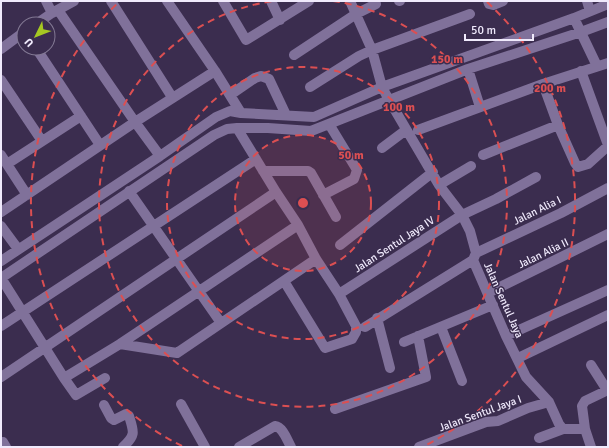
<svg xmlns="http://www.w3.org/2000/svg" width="609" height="448" font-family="Signika,sans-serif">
<rect width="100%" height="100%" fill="#3b2d4f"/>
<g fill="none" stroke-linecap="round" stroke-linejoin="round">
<path stroke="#80719a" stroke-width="10" d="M46,1l6,12
M111,1l61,96
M167,1l48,70 26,42
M223,1l23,39 63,-39
M271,1l9,19
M350,1l22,49 10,37 7,13 50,85 23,30 8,16 6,22 -3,7 33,76 20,41 23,25 10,22 4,5h22l6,18
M399,1h1
M488,1l1,3 4,1 10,-4
M587,1l3,10
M58,10l77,112 25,34
M574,18l23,48
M36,24l16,-11 22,-12
M36,48l64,97
M1,49l23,-17
M294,55l62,-41 20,-10
M468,69l12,38
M581,71l27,74
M1,80l41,61
M543,84l15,41 17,38 3,4 10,-3 20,-18
M310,87l49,-31 13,-6 98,-36
M230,95l25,-17 6,-2 8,3 17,36
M237,128l39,64 22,33 18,34 23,35 17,32v6l-4,7 -27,9 -41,-67
M418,130l125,-46 65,-21
M382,148l24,-18
M1,155l26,40
M483,155l75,-30
M7,164l74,-48
M263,171h45l3,2 25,44
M439,185l32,-19
M129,191l92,132
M323,195l31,-16 3,-9 -28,-46
M1,212l134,-90 80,-51
M1,226l17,23
M340,245l93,-73
M476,253l85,-40 47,-25
M1,261l159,-105 56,-39 14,-6 11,2 73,4 68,-30 192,-69 34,-14
M1,278l213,-143 13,-6 10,-1h31l43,3 157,-62 113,-37 27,-10
M1,278l63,100 56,-34 178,-119
M488,293l120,-59
M339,294l123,-79 34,-16 40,-22
M377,318l13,50
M1,326l255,-167
M365,327l108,-67
M441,327l21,54
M506,336l102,-46
M404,342l89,-37
M120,344l57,9 139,-94
M518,358l90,-43
M591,365l16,25
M1,377l275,-185
M64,378l12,17 29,-17
M181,404l24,43
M104,405l7,13 3,2 12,-6 3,2c5,16 7,19 -6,31
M335,409l91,-32 -8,-41
M585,429l-3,-23 3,-5 23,-11
M539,438l24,-9
M1,444l2,-2 3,5
M239,447l36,-21c8,1 12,14 16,21
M419,447l67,-25 12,-1 30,-13 21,-6"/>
</g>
<circle cx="303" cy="203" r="68" fill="#db4f52" fill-opacity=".12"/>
<g fill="none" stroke="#db4f52" stroke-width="2" stroke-dasharray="7 5">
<circle cx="303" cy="203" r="68"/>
<circle cx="303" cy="203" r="136"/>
<path d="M333 1A204 204 0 1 1 273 1"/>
<path d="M182 446A272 272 0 0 1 119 2M487 2A272 272 0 0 1 424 446"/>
</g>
<g text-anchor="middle" stroke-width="3" stroke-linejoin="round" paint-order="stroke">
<g font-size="11" fill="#f0eafc" stroke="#3b2d4f">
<text transform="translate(537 210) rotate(-26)" y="4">Jalan Alia I</text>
<text transform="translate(394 244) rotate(-33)" y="4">Jalan Sentul Jaya IV</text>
<text transform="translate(543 253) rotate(-26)" y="4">Jalan Alia II</text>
<text transform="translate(504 300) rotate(66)" y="4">Jalan Sentul Jaya</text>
<text transform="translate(480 413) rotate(-20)" y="4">Jalan Sentul Jaya I</text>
</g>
</g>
<circle cx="303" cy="203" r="6" fill="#db4f52" stroke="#3b2d4f" stroke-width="2"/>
<g font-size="12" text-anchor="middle" font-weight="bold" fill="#db4f52" stroke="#3b2d4f" stroke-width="3" stroke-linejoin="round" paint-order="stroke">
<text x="447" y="63">150 m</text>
<text x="550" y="92">200 m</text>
<text x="399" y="111">100 m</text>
<text x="351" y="159">50 m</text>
</g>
<rect width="609" height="448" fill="none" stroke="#f0eafc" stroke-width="4"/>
<g transform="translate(36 36) rotate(227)"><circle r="19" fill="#3b2d4f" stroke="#837994"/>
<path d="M0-3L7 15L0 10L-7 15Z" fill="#a6c822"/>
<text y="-6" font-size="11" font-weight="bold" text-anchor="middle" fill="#f0eafc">U</text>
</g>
<path d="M465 34v6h68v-6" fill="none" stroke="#f0eafc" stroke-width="2"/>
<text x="471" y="34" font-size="12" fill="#f0eafc" stroke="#3b2d4f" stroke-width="3" paint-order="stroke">50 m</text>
</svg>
